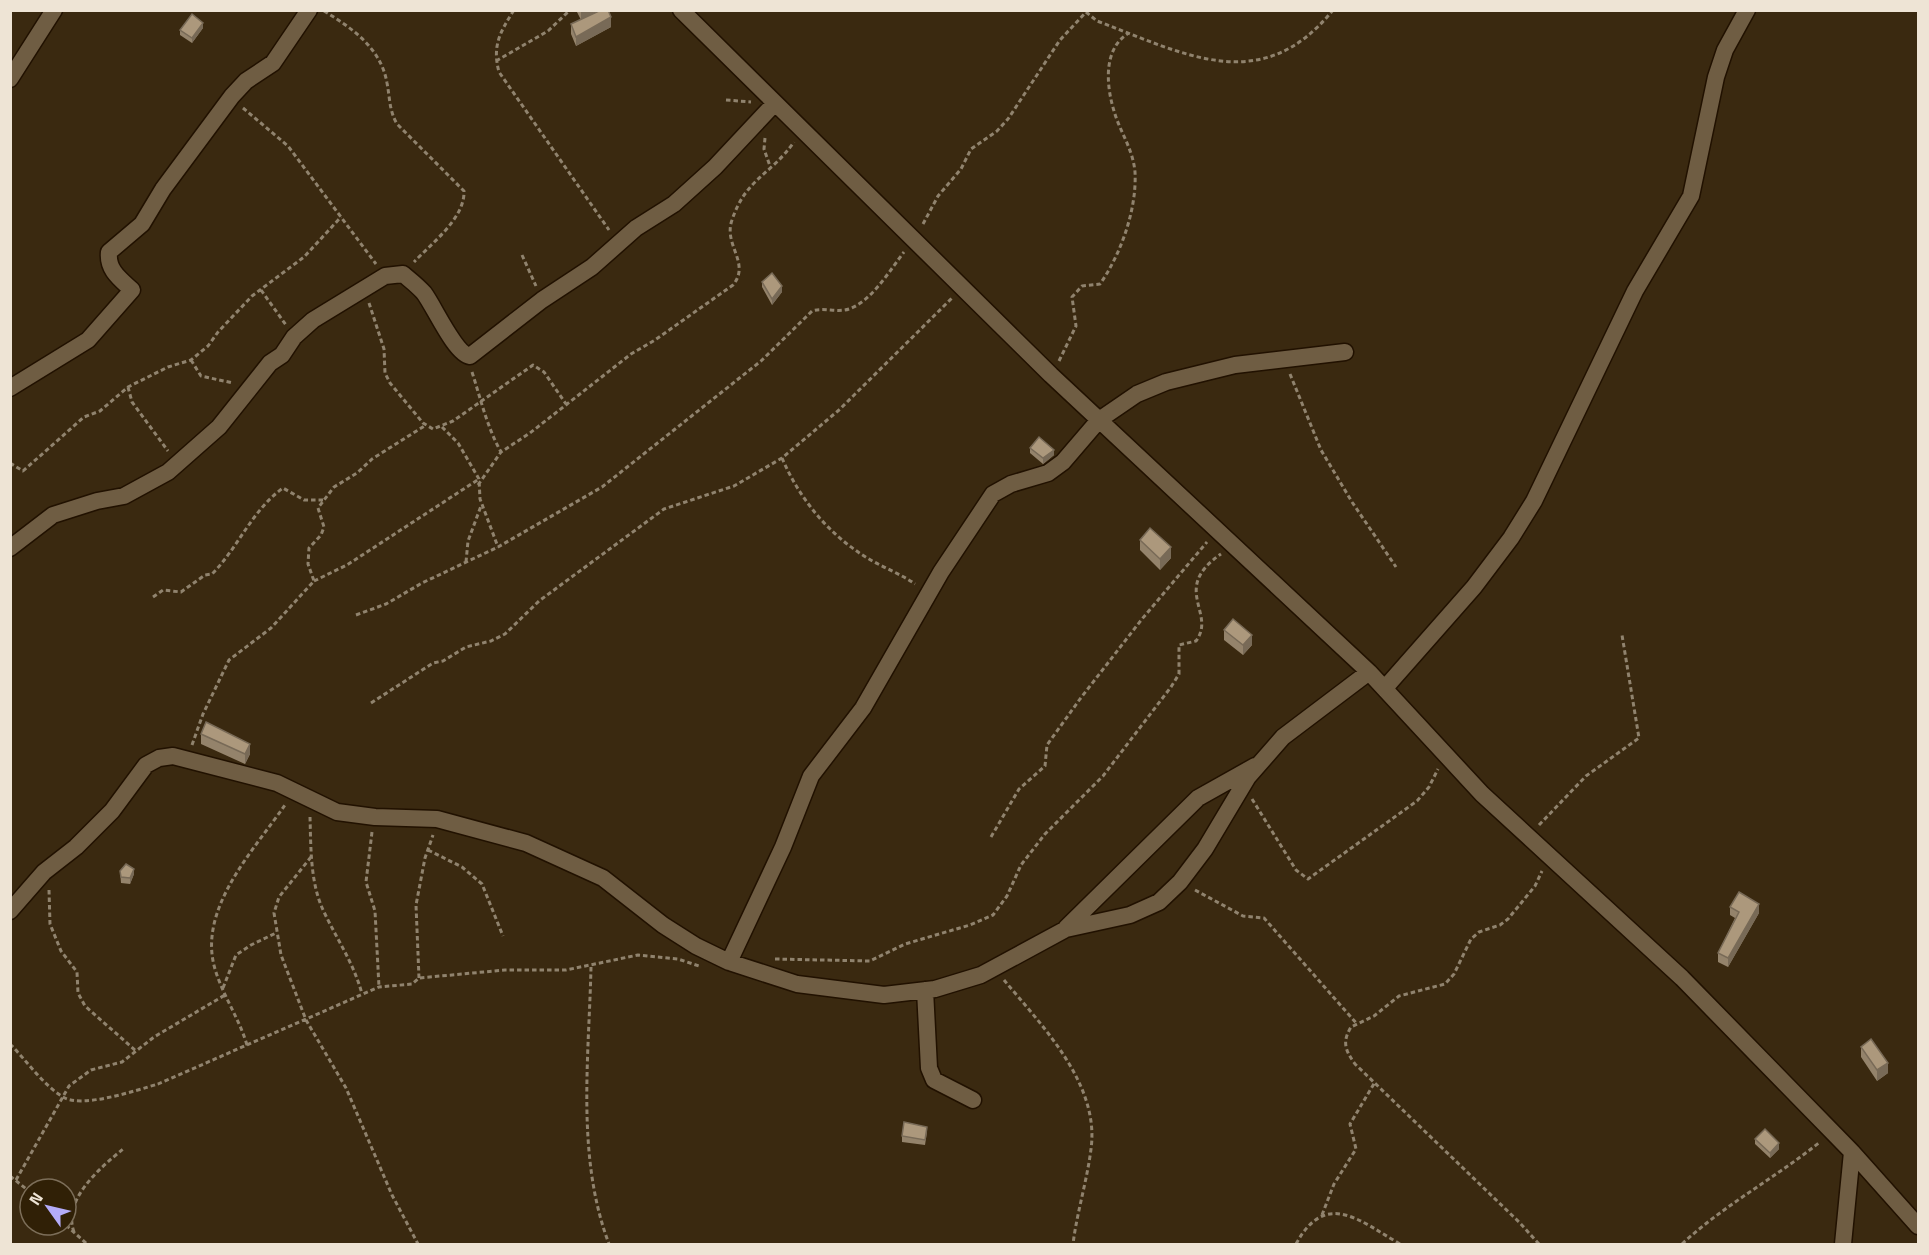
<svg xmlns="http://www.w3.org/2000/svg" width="1929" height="1255" font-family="'Titillium Web',sans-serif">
<rect width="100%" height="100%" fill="#3a2910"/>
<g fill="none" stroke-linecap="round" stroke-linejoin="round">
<g stroke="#211100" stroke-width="19">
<path id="street" d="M681,10l370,365 318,297 113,122 200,184 170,174 66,74
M10,79l44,-69
M10,388l78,-48 44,-50c-12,-11 -25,-20 -23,-38l33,-28 21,-35 69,-93 14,-15 27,-18 36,-53
M10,548l43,-33 44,-14 27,-5 44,-24 51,-45 51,-64 12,-8 12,-18 19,-17 72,-44 18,-2c7,6 15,12 21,19 10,13 31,61 46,63l72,-56 50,-33 44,-39 38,-24 41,-37 60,-64
M1385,688l89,-101 37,-49 23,-37 101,-210 56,-95 25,-119 9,-27 22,-40
M10,911l34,-39 32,-25 36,-36 34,-46 13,-7 14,-2 104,27 60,29 38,5 62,2 89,24 77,35 60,47 33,21 33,16 68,22 87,11 51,-6 46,-14 85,-46 64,-14 29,-13 21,-20 25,-33 43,-72 35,-40 86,-65
M1066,928l132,-130 57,-32
M729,962l54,-115 28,-71 52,-68 78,-136 52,-78 18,-10 37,-11 15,-11 36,-42 38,-26 29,-12 69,-17 110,-13
M925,990l4,78 5,12 39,20
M1843,1244l9,-92"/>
</g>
<path stroke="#90836e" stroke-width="3" stroke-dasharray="4.5 3" stroke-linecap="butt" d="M514,10c-14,22 -22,36 -15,62l110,158
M324,11c28,17 57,37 63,72 3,15 2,27 10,41l67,67c1,27 -32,52 -50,71
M1086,12l11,9c86,32 164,78 236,-11
M496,61l52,-30 22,-21
M726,100l25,2
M243,108l45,38 88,118
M765,138l-1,11 7,20
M923,224l15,-28 23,-27 10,-20 26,-18 11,-12 52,-79 26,-28
M522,255l14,31
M261,290l25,35
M369,303l15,46 1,24 5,10 33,40 10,6 20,-8 80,-56 11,7 22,32
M191,360l10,16 32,7
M1059,361l17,-35 -4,-29 10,-11 18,-2c21,-30 37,-75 35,-112 -2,-23 -15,-40 -21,-61 -8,-26 -11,-63 15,-78
M472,372c9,28 15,55 29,80
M1290,374l31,76 31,52 44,65
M128,387l4,15 36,49
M442,427l16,16 21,36 1,20 18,48
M782,458c18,42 48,78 87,101 15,9 32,15 46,25
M10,463l13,8 61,-54 16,-6 28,-24 40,-20 23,-7 17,-14 10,-14 34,-36 52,-39 37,-40
M478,485l23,-33 29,-19 101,-79 24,-14 78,-55c18,-22 -10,-40 -1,-65 14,-42 38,-44 62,-78
M466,562l2,-21 13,-35
M314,581l33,-16 132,-86
M153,597l10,-7 18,2 24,-17 7,-1c26,-26 40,-64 71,-86l21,12h19
M356,615l30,-11 36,-21 76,-36 104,-60 159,-126 51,-50c12,-4 25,2 37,-2 23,-8 41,-39 55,-57
M371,703l62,-40 10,-2 23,-14 25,-6 14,-7 34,-33 125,-92 70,-23 48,-28 57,-48 113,-112
M192,745l11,-31 26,-54 42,-32 43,-47 -6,-17 1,-16 12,-13 3,-8 -6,-19 16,-21 23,-14 15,-14 54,-34
M1252,799l44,71 12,9 109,-78 12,-14 9,-18
M310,817c1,32 0,68 15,97 13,27 29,50 37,80
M1539,825l47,-49 53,-38 -17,-103
M372,832l-6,50 9,29 4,76
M991,837l28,-48 26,-23 2,-21 33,-46 62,-80 65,-77
M428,850l34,17 20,17 21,52
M311,857l-32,40 -5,16 7,42 25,65 40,68 46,107 26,49
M49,890l1,34 11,27 16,21 1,21 7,13 51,45
M1195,890l48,26 21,2 93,106
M775,959l95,2 35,-17 65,-19 23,-10 14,-19 14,-31 24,-31 58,-58 68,-89 8,-13v-29l17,-4c21,-28 -26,-52 25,-87
M591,967c-2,91 -15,190 18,277
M419,978l-3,-73 9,-47 8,-23
M1004,980c38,46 96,104 87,169 -4,32 -14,63 -18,95
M223,988l13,-33 15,-10 25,-12
M10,1044c17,17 33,41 53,53 19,12 74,-7 95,-13l221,-97 33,-3 7,-6 86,-8h61l72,-15 40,4 21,7
M247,1045c-8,-27 -24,-49 -32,-76 -18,-60 39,-119 70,-164
M10,1176l20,16
M16,1180l53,-94 22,-16 31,-8 32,-25 71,-42
M1322,1215l12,-31 22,-35 -6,-25 25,-42
M66,1225l21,19
M74,1232c-12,-32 26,-64 49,-83
M1296,1244c30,-55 64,-23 104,0
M1539,1244l-20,-22 -164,-158c-10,-14 -13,-22 -4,-37l23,-11 25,-20 46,-12 9,-10 17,-35 8,-7 21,-7 8,-6 27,-33 7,-15
M1682,1244c42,-39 93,-66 138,-102"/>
<use href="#street" stroke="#6f5d43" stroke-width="16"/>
</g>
<path fill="#94836b" d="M576,10h23l-11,6 23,11 -35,19 -5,-12v-10l10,-4z
M203,28l-11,15 -12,-8v-5z
M762,282l20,10 -10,13 -10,-18z
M1030,448l24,7 -11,9 -13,-11z
M1140,540l31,18 -11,12 -20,-20z
M1224,630l28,15 -9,10 -19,-15z
M201,734l49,20 -5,10 -44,-20z
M120,871l14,3 -4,10 -9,-1z
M1730,907l29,6 -31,54 -10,-5v-9l17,-35 -5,-3z
M1861,1047l27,26 -11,8 -16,-24z
M927,1132l-2,13 -23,-3v-6z
M1755,1139l24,10 -9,9 -15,-14z"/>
<path fill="#786a57" d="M581,10h18l-18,10z
M611,17v10l-35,19v-9z
M203,23v5l-11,15v-5z
M782,286v6l-10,13v-6z
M1054,450v5l-11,9v-6z
M1171,547v11l-11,12v-11z
M1252,635v10l-9,10v-10z
M250,744v10l-5,10v-10z
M134,869v5l-4,10v-6z
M1759,904v9l-31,54v-9z
M1888,1063v10l-11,8v-11z
M1779,1143v6l-9,9v-5z"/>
<path fill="#ac987c" stroke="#786a57" stroke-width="1.5" d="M601,10h7l3,7 -35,20 -5,-13z
M192,14l11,9 -11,15 -12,-8z
M772,273l10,13 -10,13 -10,-17z
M1039,437l15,13 -11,8 -13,-10z
M1150,528l21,19 -11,12 -20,-19z
M1233,619l19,16 -9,10 -19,-15z
M206,722l44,22 -5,10 -44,-20z
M126,864l8,5 -4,9 -9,-1 -1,-6z
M1739,892l20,12 -31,54 -10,-5 21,-41 -9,-5z
M1871,1039l17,24 -11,7 -16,-23z
M904,1122l23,5 -2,13 -23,-4z
M1765,1129l14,14 -9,10 -15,-14z"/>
<rect width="1929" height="1255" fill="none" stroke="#eee4d5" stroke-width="24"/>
<g transform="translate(48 1207) rotate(304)"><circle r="28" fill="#302006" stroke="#7c6e59" stroke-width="1.5"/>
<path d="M0-4.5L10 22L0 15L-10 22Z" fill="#b4acf9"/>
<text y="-9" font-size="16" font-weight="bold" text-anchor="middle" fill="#eee4d5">N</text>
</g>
</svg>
